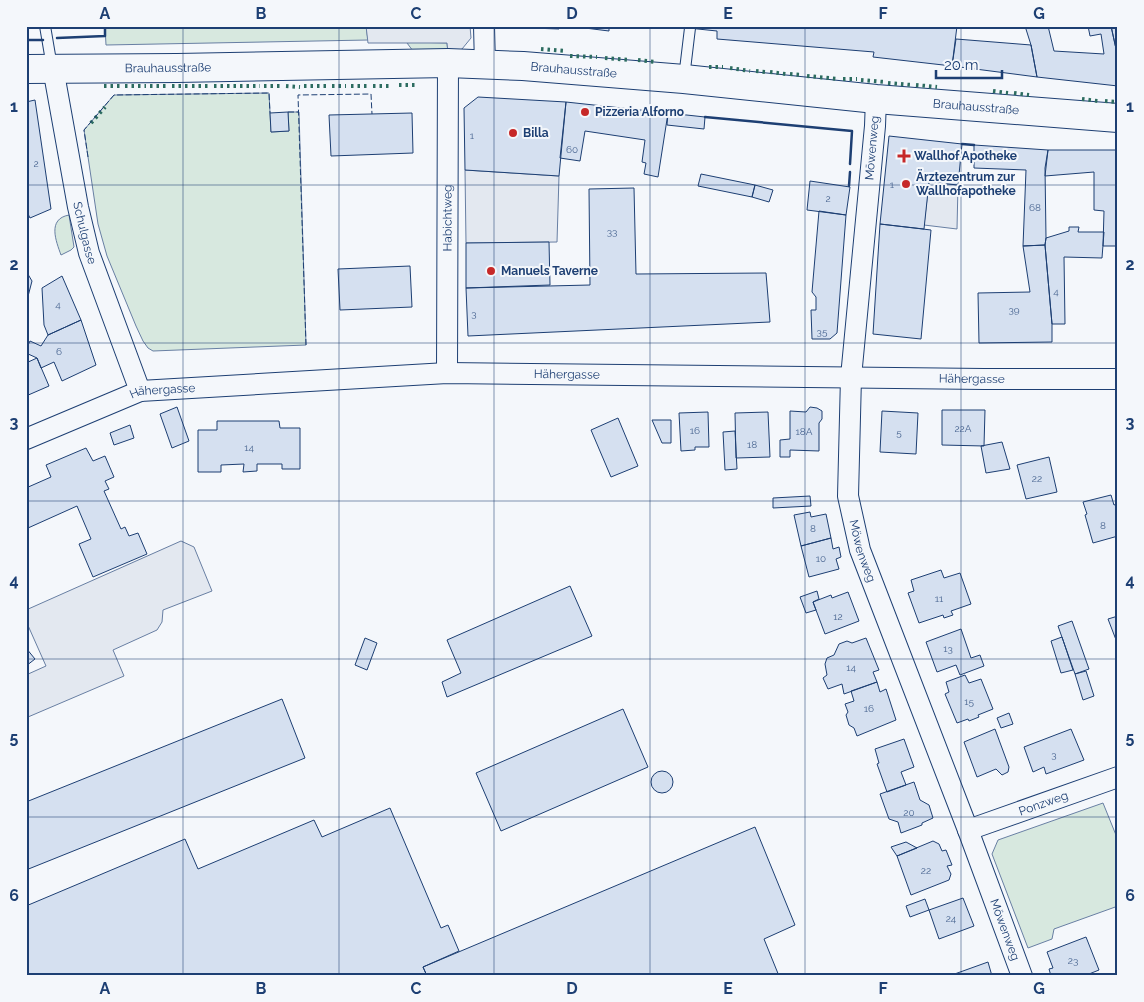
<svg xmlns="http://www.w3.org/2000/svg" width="1144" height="1002" font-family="Raleway,sans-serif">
<rect width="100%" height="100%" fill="#f4f7fb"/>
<path fill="#d7e8df" stroke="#687fa3" d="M105,26h261l2,14 -262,5z
M413,42l34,1 1,10 -35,-2 -6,-8z
M269,93l2,39 18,-1 -1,-19h11l7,233 -153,6 -5,-3 -5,-7 -7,-15 -29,-70 -9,-32 -14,-94 30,-35z
M69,215l5,32 -3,3 -10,5c-5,-14 -14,-36 8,-40z
M1103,803l15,37v66l-64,23 -2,10 -24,9 -36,-94 6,-14z"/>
<path fill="#e3e8f0" stroke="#687fa3" d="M366,26h104l1,12 -9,11 -6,4h-8l-1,-10h-79z
M465,170l94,6 -2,66 -91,1z
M929,182l29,3 -1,44 -33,-4z
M181,541l13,6 18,44 -49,19 -1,12 -5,8 -44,20 11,26 -96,41 -2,-4v-38l20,-9 -20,-45v-11z"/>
<path fill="#d5e0f0" stroke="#1d3f73" d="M503,26h56v3l-56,-2z
M569,26h40v5z
M669,26h288l-5,40 -79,-9 1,-5 -157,-13v-8z
M1025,26h23l6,25 50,3 -3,-20 -11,2 -2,-10h23l7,32v28l-81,-9 -6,-32z
M1111,26h7v32z
M956,39l75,6 6,32 -85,-11z
M478,97l88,5 -7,74 -94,-6 -1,-62z
M35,100l16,109 -21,9 -4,-8v-108z
M566,102l102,11 -10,64 -14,-3 2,-11 -4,-1 3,-22 -60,-9 -5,30 -20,-3z
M288,112l1,19 -18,1 -1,-19z
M412,113l1,40 -82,3 -2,-41z
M668,113l37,4 -1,12 -37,-4z
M889,136l73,8 -4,41 -29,-3 -5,47 -44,-5z
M974,145l74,5 -3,18 1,70 -1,7 -22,1 3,-76 -52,-2z
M1048,150h70v96h-15l1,-35 -10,-1v-38l-49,4z
M701,174l54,11 -3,12 -54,-11z
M810,181l40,6 -4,28 -39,-5z
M755,185l18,5 -4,12 -17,-5z
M634,188l2,86 130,-1 4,49 -302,14 -2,-48 124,-3 -1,-96z
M819,211l27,4 -9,118 -7,6h-18l-1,-29h5v-13l-4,-5z
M880,224l51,6 -10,109 -48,-5z
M1069,227h10l-1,5h26l-2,26 -38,-1 1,67h-13l-7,-79 1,-7 23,-7z
M549,242l1,43 -84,3v-45z
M1045,245l7,79v18l-73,1 -1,-50 52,-1 -7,-46z
M410,266l2,41 -72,3 -2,-41z
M26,271l6,10 -6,23z
M62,276l19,44 -33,15 -4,-10 -2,-37z
M81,320l15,45 -34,16 -8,-19 -13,6 -4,-10 -11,-5v-4l4,-8 11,5 7,-11z
M37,358l12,28 -23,10v-33z
M177,407l12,34 -17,7 -12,-34z
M810,407l7,1 5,3v8l-3,4v28l-29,-1v7h-10v-17l10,-1v-28l16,1z
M942,410h43l-1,36 -42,-1z
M882,411l36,2 -2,41 -36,-2z
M708,412l1,35h-14v3l-14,1 -2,-38z
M768,412l2,45 -34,1 -1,-45z
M618,418l20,48 -27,11 -20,-47z
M652,420h19v23h-9z
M217,421h62l1,7h20v41h-18v-5h-25v7l-14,1 1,-8 -23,1v7h-23v-42h19z
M130,425l4,13 -20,7 -4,-12z
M735,431l2,38 -12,1 -2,-38z
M1002,442l8,27 -24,4 -5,-27z
M86,448l7,13 12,-5 9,21 -9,4 4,8 -5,2 17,38 4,-2 4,9 9,-3 9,21 -54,23 -14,-33 12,-5 -14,-33 -49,22 -2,-4v-36l25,-11 -5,-12z
M1049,457l8,35 -31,7 -9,-34z
M1111,495l3,10 3,-1 1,2v30l-25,7 -8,-28 2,-1 -4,-12z
M810,496l1,10 -38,2v-10z
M810,512l1,5 15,-3 5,24 -30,8 -7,-31z
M831,538l2,11 6,-2 2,10 -5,2 3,10 -30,8 -8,-31z
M941,570l3,8 16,-5 11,31 -20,7 2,4 -9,3 -1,-3 -24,8 -11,-30 6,-2 -3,-11z
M570,586l22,50 -145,61 -5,-15 19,-9 -14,-33z
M817,591l2,8 -6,3 3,8 -10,3 -6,-16z
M848,592l11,29 -34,13 -12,-32 18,-7 1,3z
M1118,616v29l-10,-26z
M1072,621l17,48 -14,5 -17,-48z
M961,629l10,29 9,-3 4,11 -24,9 -4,-10 -19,7 -11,-30z
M1062,637l11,33 -12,3 -10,-32z
M365,638l12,5 -10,27 -12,-5z
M866,638l13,32 -6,2 4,10 -33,12 -2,-10 -14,5 -5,-11 4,-3 -2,-11 2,-6 7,-3 5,-11 8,-3 5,2z
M26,648l9,11 -9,7z
M1086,671l8,25 -11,4 -8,-26z
M965,675l4,8 12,-4 12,30 -15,6 1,2 -10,4 -1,-2 -11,4 -12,-29 4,-2 -3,-10z
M877,682l3,10 6,-3 10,31 -39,16 -3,-8 -5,-3 -3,-10 2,-3 -3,-8 9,-3 -3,-10z
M282,699l23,59 -279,112v-68z
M623,709l25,58 -147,64 -25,-58z
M1009,713l4,11 -12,4 -4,-10z
M995,729l14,38 -1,5 -6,3 -6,-6 -19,8 -13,-35z
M1071,729l13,31 -38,14 -2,-7 -11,5 -9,-25z
M904,739l10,28 -13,5 5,13 -19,7 -10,-28 2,-1 -4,-14z
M651 782a11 11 0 1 1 22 0a11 11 0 1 1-22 0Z
M914,782l6,18 9,5 4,13 -11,5v2l-21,8 -3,-11 -9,-3 -9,-25z
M390,808l51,120 7,-3 11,26 -36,16 4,9h-401v-70l159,-67 13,30 116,-49 8,17z
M755,827l40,98 -31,14 15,37h-352l-4,-9z
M933,841l6,3 3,7 4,-1 6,15 -5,1 4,8 -2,6 -38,15 -14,-39z
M906,842l11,6 -20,8 -6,-9z
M963,898l11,28 -35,13 -10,-29z
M925,899l4,11 -19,7 -4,-11z
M1086,937l13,33 -15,6h-33l-2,-7 4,-1 -6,-16z
M988,962l4,14h-43z"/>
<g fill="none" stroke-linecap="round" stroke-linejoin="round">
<g stroke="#1d3f73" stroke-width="12">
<path id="lane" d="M45,26l7,41
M684,78l6,-50"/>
</g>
<g stroke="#1d3f73" stroke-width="22">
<g id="street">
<path d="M484,26l1,39"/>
<path id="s1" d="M53,68l25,139 11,46 51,138"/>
<path id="s2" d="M876,99l-1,27 -24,251 -3,119 12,54 108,280 54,146"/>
<path id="s3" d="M447,373l1,-310"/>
<path id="s4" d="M26,439l114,-48 307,-18 537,6h134"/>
<path id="s5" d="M968,830l150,-53"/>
</g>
</g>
<g stroke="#1d3f73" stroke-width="30">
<g id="primary">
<path id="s6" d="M26,69l151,-1 271,-5 75,3 161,13 192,20 242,19"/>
</g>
</g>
<use href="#lane" stroke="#f4f7fb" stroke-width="10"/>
<use href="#street" stroke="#f4f7fb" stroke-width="20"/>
<use href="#primary" stroke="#f4f7fb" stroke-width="28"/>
<path stroke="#2c6c60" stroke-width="4" stroke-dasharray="2.5 4" stroke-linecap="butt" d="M541,49l25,2
M570,56l27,1
M605,58l25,2
M638,60l18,2
M709,67h14
M730,68l20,3
M756,71l10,1
M770,72l16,2
M790,74l13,1
M807,76l32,3
M843,79h14
M861,80l24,2
M888,83l24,2
M399,85h16
M916,85l21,2
M104,86h16
M125,86h21
M150,86h19
M172,86h16
M192,86h18
M214,86h22
M240,86h20
M264,86h18
M286,86l14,1
M304,86h24
M332,86h14
M351,86h16
M373,86h17
M993,91l15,2
M1014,93l15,2
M1082,99l16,2
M1105,101l13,1
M91,123l14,-16"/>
<path stroke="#1d3f73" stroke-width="1" stroke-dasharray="6 2.5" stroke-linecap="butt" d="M288,112h11
M88,157l-4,-27 30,-35 155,-2 1,20
M306,345l-8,-250 73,-1 1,20"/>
<path stroke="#1d3f73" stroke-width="2.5" d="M57,38l48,-2v-10
M26,40h17
M705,117l147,14 -2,33
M962,144l12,1
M849,186l1,-14"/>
</g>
<path fill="none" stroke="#1d3f73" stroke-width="1" stroke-opacity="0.55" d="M183,26v950M339,26v950M494,26v950M650,26v950M805,26v950M961,26v950M26,185h1092M26,343h1092M26,501h1092M26,659h1092M26,817h1092"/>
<g fill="#c62828" stroke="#f4f7fb" stroke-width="2">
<circle cx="585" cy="112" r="5"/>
<circle cx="513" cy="133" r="5"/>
<path d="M901.5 148.5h5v5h5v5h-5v5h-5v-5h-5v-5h5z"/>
<circle cx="906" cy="184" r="5"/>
<circle cx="491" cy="271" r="5"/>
</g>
<g text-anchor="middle" stroke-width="4" stroke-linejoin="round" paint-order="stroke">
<g font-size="10" fill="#4b6792">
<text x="472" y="139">1</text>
<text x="572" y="153">60</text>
<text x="36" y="167">2</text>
<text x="892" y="188">1</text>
<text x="828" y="202">2</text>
<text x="1035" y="211">68</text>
<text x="612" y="235">33</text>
<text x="1056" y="295">4</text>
<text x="58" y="308">4</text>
<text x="1014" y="313">39</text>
<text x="474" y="317">3</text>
<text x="822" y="335">35</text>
<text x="59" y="355">6</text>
<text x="963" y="432">22A</text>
<text x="695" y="434">16</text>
<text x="804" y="435">18A</text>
<text x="899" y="436">5</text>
<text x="752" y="448">18</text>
<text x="249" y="451">14</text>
<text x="1037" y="482">22</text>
<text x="1103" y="529">8</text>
<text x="813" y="532">8</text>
<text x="821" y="562">10</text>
<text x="939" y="602">11</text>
<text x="838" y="620">12</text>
<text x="948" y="652">13</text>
<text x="851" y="671">14</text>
<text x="969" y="705">15</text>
<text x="869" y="712">16</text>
<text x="1054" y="758">3</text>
<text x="909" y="816">20</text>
<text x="926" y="874">22</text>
<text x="951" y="922">24</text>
<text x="1073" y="964">23</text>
</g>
<g font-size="12" fill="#1d3f73" stroke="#f4f7fb">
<text dy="4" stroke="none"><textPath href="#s6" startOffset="142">Brauhausstraße</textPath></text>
<text dy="4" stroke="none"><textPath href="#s6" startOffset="548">Brauhausstraße</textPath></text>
<text dy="4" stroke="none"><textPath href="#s6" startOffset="952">Brauhausstraße</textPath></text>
<text transform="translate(872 148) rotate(-85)" y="4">Möwenweg</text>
<text dy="4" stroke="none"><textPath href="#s3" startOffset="155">Habichtweg</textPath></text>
<text dy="4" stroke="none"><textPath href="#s1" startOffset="168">Schulgasse</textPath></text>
<text dy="4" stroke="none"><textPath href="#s4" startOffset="551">Hähergasse</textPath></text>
<text dy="4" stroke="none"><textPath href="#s4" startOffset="956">Hähergasse</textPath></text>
<text dy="4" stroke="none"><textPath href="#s4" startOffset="146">Hähergasse</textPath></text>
<text dy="4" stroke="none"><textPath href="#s2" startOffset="455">Möwenweg</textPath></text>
<text dy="4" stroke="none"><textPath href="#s5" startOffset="80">Ponzweg</textPath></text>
<text dy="4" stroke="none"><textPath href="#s2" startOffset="860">Möwenweg</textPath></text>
</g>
<g font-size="12" font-weight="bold" fill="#1d3f73" stroke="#f4f7fb" text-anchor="start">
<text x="595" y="116">Pizzeria Alforno</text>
<text x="523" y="137">Billa</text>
<text x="914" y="160">Wallhof Apotheke</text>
<text x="916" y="181">Ärztezentrum zur<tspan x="916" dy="14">Wallhofapotheke</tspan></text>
<text x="501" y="275">Manuels Taverne</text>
</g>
</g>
<rect width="1144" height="1002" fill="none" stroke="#f4f7fb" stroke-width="55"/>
<path d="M936 70v8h66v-8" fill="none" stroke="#1d3f73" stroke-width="2.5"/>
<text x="944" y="70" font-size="15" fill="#1d3f73" stroke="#f4f7fb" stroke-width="4" paint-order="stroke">20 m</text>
<rect x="28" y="28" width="1088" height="946" fill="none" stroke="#1d3f73" stroke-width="2"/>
<g font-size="16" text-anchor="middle" font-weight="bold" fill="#1d3f73">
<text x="105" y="19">A</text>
<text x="261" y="19">B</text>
<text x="416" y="19">C</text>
<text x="572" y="19">D</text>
<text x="728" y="19">E</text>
<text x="883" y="19">F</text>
<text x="1039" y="19">G</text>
<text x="14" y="112">1</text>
<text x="1130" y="112">1</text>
<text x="14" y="270">2</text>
<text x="1130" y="270">2</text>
<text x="14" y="428">3</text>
<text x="1130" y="428">3</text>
<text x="14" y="586">4</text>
<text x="1130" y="586">4</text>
<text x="14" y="743">5</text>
<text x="1130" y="743">5</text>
<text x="14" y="901">6</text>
<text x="1130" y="901">6</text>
<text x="105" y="994">A</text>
<text x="261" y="994">B</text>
<text x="416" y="994">C</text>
<text x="572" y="994">D</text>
<text x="728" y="994">E</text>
<text x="883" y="994">F</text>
<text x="1039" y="994">G</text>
</g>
</svg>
